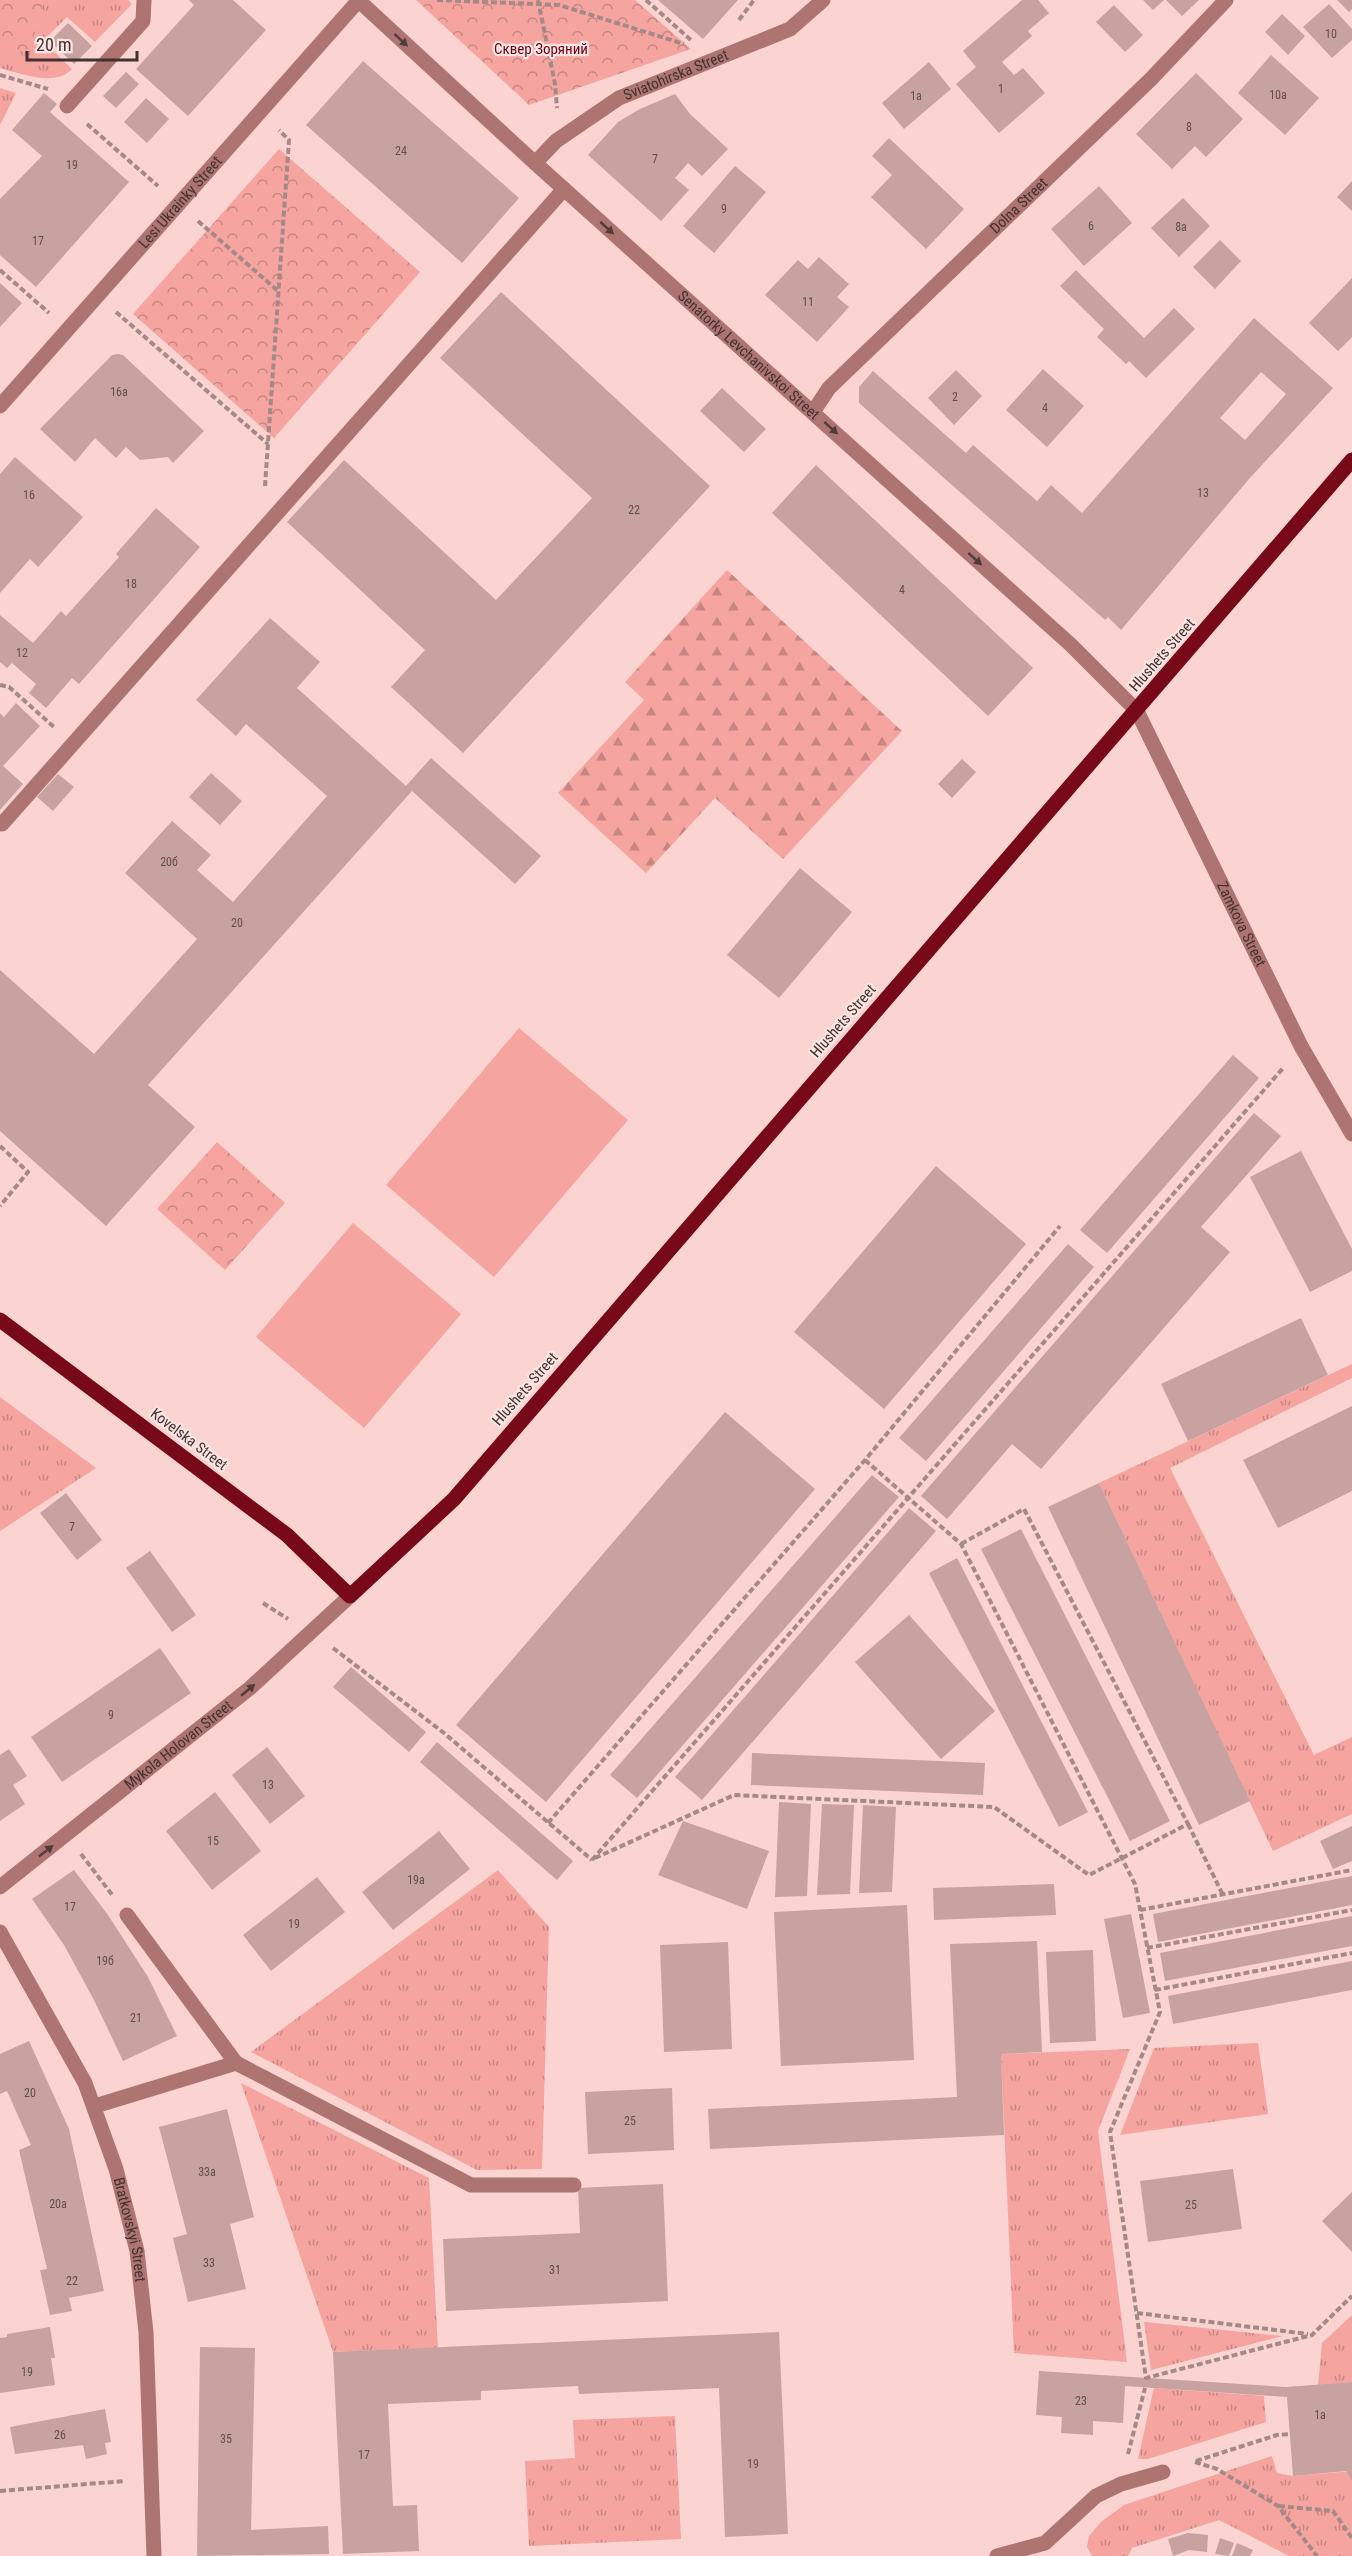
<svg xmlns="http://www.w3.org/2000/svg" width="1352" height="2556" font-family="'Roboto Condensed',sans-serif">
<defs>
<pattern id="grass-tufts" width="24" height="20" patternUnits="userSpaceOnUse" patternTransform="scale(1.5)"><rect width="24" height="20" fill="#f5a4a0"/><path d="M3 7l-1-3M5 7V3M7 7l1-3M15 17l-1-3M17 17v-4M19 17l1-3" fill="none" stroke="#c88683"/></pattern>
<pattern id="forest-firs" width="22" height="20" patternUnits="userSpaceOnUse" patternTransform="scale(1.5)"><rect width="22" height="20" fill="#f5a4a0"/><path d="M5 1l3.5 6h-7zM16 11l3.5 6h-7z" fill="#c88683"/></pattern>
<pattern id="park-crowns" width="20" height="18" patternUnits="userSpaceOnUse" patternTransform="scale(1.5)"><rect width="20" height="18" fill="#f5a4a0"/><path d="M2 6a3 3 0 1 1 6 0M12 15a3 3 0 1 1 6 0" fill="none" stroke="#c88683"/></pattern>
</defs>
<rect width="100%" height="100%" fill="#fbd4d1"/>
<path fill="url(#grass-tufts)" d="M0,0h128l4,4 -37,38 -28,-25 -24,24 29,28c-17,18 -50,5 -72,-1z
M0,88l16,5 -16,32z
M1352,1364v14l-182,90 144,287 38,-18v77l-79,37 -174,-368z
M0,1397l96,71 -96,63z
M498,1870l51,57 -7,242 -65,1 -226,-118z
M1258,2043l10,71 -148,21 34,-87z
M1130,2049l-32,82 29,231 -113,-9 -13,-299z
M241,2083l188,95 9,170 -105,4z
M1352,2315v67l-34,3 4,-42z
M1144,2322h1l138,14 -132,34z
M1154,2388l110,8 2,26 -118,37h-10z
M675,2416l6,123 -152,7 -4,-85 50,-3 -2,-38z
M1272,2456l5,17 16,3 59,-5v85h-63l-70,-36 -87,28 -4,8h-36l-5,-9 2,-11 12,-14 23,-17z"/>
<path fill="url(#forest-firs)" d="M727,570l175,161 -119,128 -68,-61 -69,75 -88,-80 86,-93 -19,-18z"/>
<path fill="url(#park-crowns)" d="M0,0h45l-16,53 -29,-8z
M416,0h219l56,49 -162,56z
M279,149l141,123 -146,166 -141,-124z
M217,1142l68,61 -60,67 -68,-61z"/>
<path fill="#f5a4a0" d="M519,1028l109,92 -134,157 -108,-92z
M353,1223l108,91 -97,114 -108,-91z"/>
<path fill="#c7a2a0" fill-rule="evenodd" d="M189,0h44l33,30 -78,86 -52,-47 58,-64z
M658,0h80l-35,39z
M1022,0h16l11,13 -21,18 4,5 -30,26 12,13 9,-7 22,25 -46,40 -43,-49 20,-17 -13,-16z
M1143,0h21l-11,10z
M1166,0h33l-17,16z
M1337,0h15v9l-3,3z
M1329,4l23,25v11l-20,18 -29,-31z
M1114,5l29,30 -18,17 -29,-30z
M1282,14l23,22 -17,19 -23,-23z
M68,23l24,23 -18,18 -24,-23z
M1271,55l48,43 -34,37 -47,-42z
M363,61l156,137 -57,65 -156,-138z
M929,62l22,27 -47,40 -22,-26z
M126,72l13,12 -23,24 -13,-12z
M1196,73l47,46 -37,38 -11,-11 -23,23 -36,-35z
M44,93l13,11 -7,8 79,70 -93,105 -36,-32v-56l42,-43 -30,-26z
M675,94l15,20 38,35 -26,27 -14,-13 -13,15 14,12 -28,31 -73,-66 30,-33 22,-13z
M146,98l23,21 -22,24 -23,-21z
M889,138l75,71 -38,40 -55,-52 21,-22 -20,-19z
M735,166l31,26 -52,61 -31,-27z
M1352,181v30l-15,-14z
M1099,186l33,37 -48,43 -33,-37z
M1183,198l27,28 -31,31 -28,-29z
M1220,240l21,21 -26,28 -22,-22z
M819,257l30,27 -12,13 12,10 -32,35 -52,-47 33,-35 10,9z
M1076,270l68,68 30,-30 21,21 -49,49 -17,-17 -3,3 -29,-27 7,-8 -44,-43z
M1352,278v59l-14,14 -29,-28z
M0,283l22,20 -22,24z
M501,292l209,194 -247,267 -72,-66 34,-37 -138,-128 57,-62 152,140 96,-102 -152,-140z
M1254,318l79,70 -84,91 -128,151 -13,-13 -3,3 -246,-217v-16l14,-16 93,82 7,-8 64,56 14,-16 31,28zM1261,372l25,22 -41,46 -25,-22z
M118,354l5,1 81,76 -31,32 -5,-6 -28,3 -14,-13 -10,11 -21,-20 -20,24 -35,-33 72,-74z
M1043,369l41,37 -37,41 -41,-37z
M956,370l26,26 -28,29 -26,-27z
M722,388l44,41 -22,23 -44,-41z
M15,457l68,60 -45,50 -8,-8 -30,34v-119z
M816,465l217,203 -45,48 -216,-203z
M156,508l44,39 -121,137 -7,-6 -26,30 -17,-15 7,-9 -24,-21 -5,5 -7,-6v-47l33,28 28,-32 5,5 53,-59 -3,-3z
M270,618l50,44 -23,26 109,98 25,-28 110,98 -26,28 -103,-93 -264,294 47,42 -89,99 -106,-95v-161l94,84 103,-115 -72,-66 47,-52 39,34 -14,15 36,32 94,-106 -81,-72 -10,12 -40,-36z
M16,703l24,23 -37,40 20,18 -23,26v-97l4,4z
M962,759l14,13 -24,26 -14,-14z
M211,773l31,28 -22,24 -31,-28z
M58,774l16,13 -21,24 -16,-14z
M800,868l52,44 -73,86 -52,-43z
M1233,1055l26,23 -152,175 -27,-23z
M1254,1113l27,23 -80,91 29,25 -189,217 -29,-25 -65,75 -26,-23z
M1301,1151l51,98v22l-42,21 -60,-115z
M936,1166l90,78 -142,165 -90,-77z
M1068,1244l26,23 -168,194 -27,-23z
M1301,1318l27,57 -140,66 -27,-57z
M1352,1406v85l-74,37 -35,-68z
M725,1412l90,77 -269,313 -90,-77z
M872,1475l27,22 -262,301 -27,-23z
M1099,1483l151,318 -51,24 -151,-318z
M66,1493l36,47 -25,20 -37,-47z
M909,1508l27,23 -234,269 -27,-23z
M1021,1529l149,292 -40,20 -149,-292z
M150,1551l46,64 -24,17 -46,-64z
M957,1558l131,254 -29,15 -130,-254z
M909,1615l86,96 -54,48 -86,-97z
M160,1648l31,45 -129,89 -31,-45z
M351,1667l75,65 -17,20 -76,-65z
M437,1742l136,119 -16,19 -137,-118z
M267,1747l38,49 -35,28 -38,-49z
M9,1749l18,27 -14,9 12,19 -25,17v-66z
M752,1753l233,10 -2,32 -232,-10z
M215,1792l46,59 -49,39 -46,-59z
M779,1802l32,2 -4,92 -32,1z
M822,1804l32,1 -4,89 -33,1z
M863,1805l33,2 -4,85 -33,1z
M683,1821l86,30 -22,58 -89,-34z
M1352,1826v35l-19,8 -13,-28z
M439,1831l31,38 -77,61 -31,-38z
M74,1870l34,45 40,62 29,59 -54,25 -29,-61 -30,-55 -32,-46z
M1352,1876v29l-194,37 -5,-28z
M317,1877l28,35 -74,59 -28,-36z
M1054,1884l2,31 -122,5 -1,-32z
M907,1905l7,155 -133,6 -7,-154z
M1131,1914l19,99 -27,5 -19,-99z
M1352,1916v30l-187,35 -5,-28z
M1037,1941l5,111 -41,2 3,81 -294,14 -2,-40 249,-12 -7,-153z
M728,1942l4,107 -68,3 -4,-107z
M1093,1950l3,91 -46,2 -4,-91z
M1352,1961v29l-179,34 -5,-28z
M29,2041l40,88 35,162 -35,7 3,13 -22,4 -10,-45 7,-1 -28,-119 12,-5 -24,-54 -7,3v-40z
M672,2088l2,62 -86,4 -3,-62z
M227,2109l27,108 -24,7 16,65 -58,13 -15,-64 14,-4 -28,-107z
M1233,2169l9,60 -94,13 -8,-61z
M663,2184l5,117 -222,10 -3,-72 137,-6 -2,-45z
M1352,2192v60l-30,-31z
M50,2327l5,31h-4l4,27 -55,8v-55l7,-1v-3z
M779,2332l9,202 -63,3 -6,-149 -140,6 -1,-8 -97,5v9l-93,4 5,102 24,-1 2,46 -76,3 -10,-202z
M200,2347l55,1 -4,182 77,-4 1,28 -132,2z
M1039,2371l247,16 66,-5v99l-6,-10 -53,5 -6,-79 -162,-11 -2,37 -30,-2v14l-32,-2 1,-16 -26,-2z
M105,2409l6,33 -6,1 2,11 -21,5 -3,-14 -68,9 -5,-27z
M1188,2533l20,2 -1,17 -18,-2 -16,6 -5,-17z
M1220,2538l14,5 -5,13 -14,-2z
M1237,2543l16,7 -3,6h-18z"/>
<g fill="none" stroke-linecap="round" stroke-linejoin="round">
<path stroke="#a48987" stroke-width="4" stroke-dasharray="6 3" stroke-linecap="butt" d="M437,0l122,5 125,39
M538,0l17,84 2,24
M646,0l46,41
M739,20l15,-20
M0,75l48,14
M87,124l71,62
M198,221l80,70
M0,270l49,43
M116,312l152,132
M265,486l24,-346 -10,-10
M0,685l9,2 45,40
M0,1146l28,26 -28,34
M865,1460l96,84 174,340 25,128 -50,120 36,246 166,-43 40,-39
M263,1603l25,16
M333,1648l111,85 148,127
M548,1823l317,-363 195,-234
M1188,1824l35,71
M81,1854l32,42
M595,1858l139,-63 260,12 95,68 99,-51 -164,-315 -63,35
M592,1860l692,-793
M1140,1910l212,-40
M1147,1948l205,-38
M1155,1990l197,-37
M1137,2313l171,21
M1128,2454l17,-66
M1196,2461l81,-26 13,-1
M1195,2462l22,7 61,37 39,50
M0,2491l125,-10
M1279,2506l54,5 19,27"/>
<g stroke="#ae7471" stroke-width="15">
<path id="s1" d="M358,0l177,163 536,482 66,66 164,335 51,88"/>
<path d="M67,106l76,-85 1,-21"/>
<path id="s2" d="M535,163l21,-22 63,-43 171,-69 33,-29"/>
<path id="s3" d="M0,406l359,-406"/>
<path id="s4" d="M813,412l16,-24 322,-309 75,-79"/>
<path d="M0,822l2,2 562,-635"/>
<path id="s5" d="M0,1887l250,-199 100,-92"/>
<path d="M127,1915l109,148"/>
<path id="s6" d="M0,1932l85,151 31,86 21,82 9,81 8,224"/>
<path d="M95,2106l141,-43 235,122h103"/>
<path d="M997,2556l48,-13 51,-47 25,-12 42,-12"/>
</g>
<path stroke="#770918" stroke-width="15" d="M0,1320l287,215 63,61 104,-97 898,-1039"/>
</g>
<defs><path id="oneway-solid" d="M-6-.8H1V-3.2L6.5 0L1 3.2V.8H-6Z" transform="scale(1.5)"/></defs>
<g fill="#513c3b">
<use href="#oneway-solid" transform="translate(401 40) rotate(43)"/>
<use href="#oneway-solid" transform="translate(607 228) rotate(42)"/>
<use href="#oneway-solid" transform="translate(831 428) rotate(42)"/>
<use href="#oneway-solid" transform="translate(975 559) rotate(42)"/>
<use href="#oneway-solid" transform="translate(248 1690) rotate(-40)"/>
<use href="#oneway-solid" transform="translate(46 1851) rotate(-38)"/>
</g>
<g text-anchor="middle" stroke-width="4.5" stroke-linejoin="round" paint-order="stroke">
<g font-size="12" fill="#624e4d">
<text x="1331" y="38">10</text>
<text x="1001" y="93">1</text>
<text x="1278" y="99">10а</text>
<text x="916" y="100">1а</text>
<text x="1189" y="131">8</text>
<text x="401" y="155">24</text>
<text x="655" y="163">7</text>
<text x="72" y="169">19</text>
<text x="724" y="213">9</text>
<text x="1091" y="230">6</text>
<text x="1181" y="231">8а</text>
<text x="38" y="245">17</text>
<text x="808" y="306">11</text>
<text x="119" y="396">16а</text>
<text x="955" y="401">2</text>
<text x="1045" y="412">4</text>
<text x="1203" y="497">13</text>
<text x="29" y="499">16</text>
<text x="634" y="514">22</text>
<text x="131" y="588">18</text>
<text x="902" y="594">4</text>
<text x="22" y="657">12</text>
<text x="169" y="866">20б</text>
<text x="237" y="927">20</text>
<text x="72" y="1531">7</text>
<text x="111" y="1719">9</text>
<text x="268" y="1789">13</text>
<text x="213" y="1845">15</text>
<text x="416" y="1884">19а</text>
<text x="70" y="1911">17</text>
<text x="294" y="1928">19</text>
<text x="105" y="1965">19б</text>
<text x="136" y="2022">21</text>
<text x="30" y="2097">20</text>
<text x="630" y="2125">25</text>
<text x="207" y="2176">33а</text>
<text x="58" y="2208">20а</text>
<text x="1191" y="2209">25</text>
<text x="209" y="2267">33</text>
<text x="555" y="2274">31</text>
<text x="72" y="2285">22</text>
<text x="27" y="2376">19</text>
<text x="1081" y="2405">23</text>
<text x="1320" y="2419">1а</text>
<text x="60" y="2439">26</text>
<text x="226" y="2443">35</text>
<text x="364" y="2459">17</text>
<text x="753" y="2468">19</text>
</g>
<g font-size="15" fill="#6b0012" stroke="#fde5e3">
<text x="541" y="54">Сквер Зоряний</text>
</g>
<g font-size="15" fill="#413231" stroke="#fde5e3">
<text dy="5" stroke="none"><textPath href="#s2" startOffset="168">Sviatohirska Street</textPath></text>
<text dy="5" stroke="none"><textPath href="#s3" startOffset="272">Lesi Ukrainky Street</textPath></text>
<text dy="5" stroke="none"><textPath href="#s4" startOffset="292">Dolna Street</textPath></text>
<text dy="5" stroke="none"><textPath href="#s1" startOffset="528">Senatorky Levchanivskoi Street</textPath></text>
<text transform="translate(1162 655) rotate(-49)" y="5">Hlushets Street</text>
<text dy="5" stroke="none"><textPath href="#s1" startOffset="1292">Zamkova Street</textPath></text>
<text transform="translate(843 1021) rotate(-49)" y="5">Hlushets Street</text>
<text transform="translate(525 1389) rotate(-49)" y="5">Hlushets Street</text>
<text transform="translate(189 1439) rotate(37)" y="5">Kovelska Street</text>
<text dy="5" stroke="none"><textPath href="#s5" startOffset="228">Mykola Holovan Street</textPath></text>
<text dy="5" stroke="none"><textPath href="#s6" startOffset="327">Bratkovskyi Street</textPath></text>
</g>
</g>
<path d="M27 51v9h110v-9" fill="none" stroke="#413231" stroke-width="3"/>
<text x="36" y="51" font-size="18" fill="#413231" stroke="#fde5e3" stroke-width="4.5" paint-order="stroke">20 m</text>
</svg>
